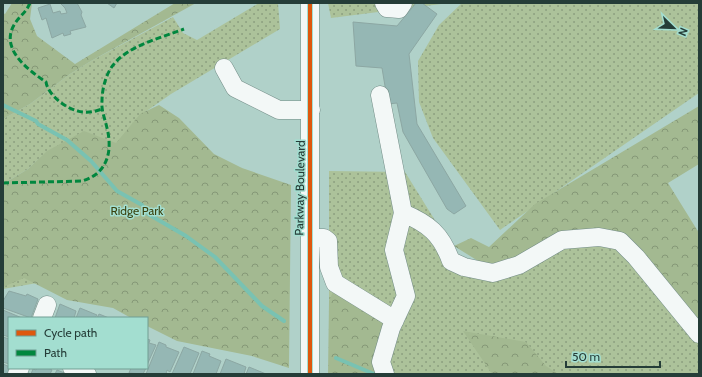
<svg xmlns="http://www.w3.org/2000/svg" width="702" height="377" font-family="Cabin,sans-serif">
<defs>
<pattern id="green-dots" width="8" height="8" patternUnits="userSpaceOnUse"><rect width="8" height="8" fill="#acc29a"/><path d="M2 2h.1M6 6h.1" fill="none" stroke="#8c9f7f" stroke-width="1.8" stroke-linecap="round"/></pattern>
<pattern id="forest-crowns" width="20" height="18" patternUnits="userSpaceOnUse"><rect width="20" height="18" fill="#a3b991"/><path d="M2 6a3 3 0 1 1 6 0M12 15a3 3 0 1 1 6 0" fill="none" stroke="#859877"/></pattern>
</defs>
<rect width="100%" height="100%" fill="#b0d1c9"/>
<path fill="url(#green-dots)" d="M259,3h19l2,26 -109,65 -33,23 -61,159 -74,13v-95l44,-43 -19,18 -25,15v-65l27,-15 40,-30 21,-13 82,-44 10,16 14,7z
M328,3h121l-118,15z
M462,3h237v90l-199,137 -67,-92 -14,-36 -1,-41 21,-36z
M624,167l75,123v84h-370v-203l76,1 59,95z"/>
<path fill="url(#forest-crowns)" d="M12,3h20l-2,16 7,17 38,28 100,-61h21l-105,58 -21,13 -40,30 -27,15v-106l2,1z
M159,105l20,13 35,36 28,14 49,17 -2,183 -37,-12 -75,-15 -30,-15v-8h-16l-18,-10 -46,-8 -43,-22 -21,9v-103l25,-15 19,-18 37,-20 32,12 24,-29z
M699,106v58l-31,19 31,50v88l-102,-89 -92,34 -22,-2 -29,-18 17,-8 18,9 46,-43z
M336,290l47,28 3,12 -4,44h-54l1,-73 3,-7z
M463,331l63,11 20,24 12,8h-66z"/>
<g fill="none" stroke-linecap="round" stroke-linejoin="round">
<path stroke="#79c2b2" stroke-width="4" d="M3,105l33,16 2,3 29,16 24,21 26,30 25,14 6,9 38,22 29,21 47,49 22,15
M336,358l38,16"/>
</g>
<path fill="#95b7b4" stroke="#8ca7a3" d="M60,3h17l5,9 -1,3 5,12 -16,4 1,3 -7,2 -1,-3 -11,5 -6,-20 -4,2 -4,-12 12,-4 3,9 7,-2 1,3 6,-1 -2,-5z
M107,3h10l-3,5z
M416,3h6l15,11 -28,40 8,70 49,82 -12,8 -7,-5 -44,-77 -6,-29 -9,1 -6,-36 -26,-2 -3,-44 44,4z
M9,291l17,5 1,-2 11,5 -7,19 -28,-10v-7z
M60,304l16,7 -2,7h-19z
M80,308l17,7 -2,3h-19z
M3,310l19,8h-13v19l-6,-2z
M99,314l10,4h-12z
M3,337l6,2v25l-6,-2z
M147,339l3,1 -1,3 7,2 -9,20z
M159,342l7,3v2l13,5 -9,20 -3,-2 -1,4h-20z
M184,347l15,6 -9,21h-18z
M202,351l8,3 -1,2 12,5 -5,13h-23z
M226,359l20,8 -2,7h-24z
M3,364l9,4 -2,6h-7z
M249,367l17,7h-20z
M37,368h11l4,2 -2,4h-19l2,-5 3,1z
M131,368h15l-3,6 -14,-1z
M57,370l10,4h-12z"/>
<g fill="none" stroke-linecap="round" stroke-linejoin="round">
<g stroke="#718b85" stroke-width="19">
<path id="minor" d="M384,3l3,5 12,1 4,-6
M224,68l11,20 44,22h32
M380,95l23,118c26,11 38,21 48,48l13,6 29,6 26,-8 43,-25 37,-3 21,4 16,16 63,77
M310,238h14l4,3 1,26 6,16 60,37
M42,318l5,-13
M72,368l15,6
M17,374l3,-6
M310,374v-371
M385,374l-4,-12 10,-34 15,-32 -12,-46 9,-37"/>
</g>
<use href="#minor" stroke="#f3f8f7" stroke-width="18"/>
<path stroke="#00873e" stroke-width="3" stroke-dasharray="6 3" stroke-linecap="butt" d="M30,3c-4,10 -11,13 -16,22 -14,24 14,45 32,57 2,14 23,29 37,30 7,1 13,-1 19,-3
M3,183l79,-2c25,-7 31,-29 25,-53 -2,-9 -6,-18 -5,-27 0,-12 4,-28 12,-37 14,-18 49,-27 70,-35"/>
<g stroke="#a3ded0" stroke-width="6">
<path id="cycleway" d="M310,374v-371"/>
</g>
<use href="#cycleway" stroke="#de580e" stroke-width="4"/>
</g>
<g text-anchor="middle" stroke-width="3" stroke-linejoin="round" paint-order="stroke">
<g font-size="12" fill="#253d38" stroke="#a3ded0">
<text transform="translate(300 188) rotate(-89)" y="4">Parkway Boulevard</text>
</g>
<g font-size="12" fill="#3a420f" stroke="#a3ded0">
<text x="137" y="215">Ridge Park</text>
</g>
</g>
<rect width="702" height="377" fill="none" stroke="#253d38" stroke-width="8"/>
<rect x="8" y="317" width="140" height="52" fill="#a3ded0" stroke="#719e93"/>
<rect x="16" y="330" width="20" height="6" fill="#de580e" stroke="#719e93"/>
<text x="44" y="337" font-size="12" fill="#253d38">Cycle path</text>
<rect x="16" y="350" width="20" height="6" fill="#00873e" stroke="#719e93"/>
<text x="44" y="357" font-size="12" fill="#253d38">Path</text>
<g transform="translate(674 28) rotate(113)" stroke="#a3ded0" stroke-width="3" paint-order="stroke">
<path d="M0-3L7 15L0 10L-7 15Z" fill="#253d38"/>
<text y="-6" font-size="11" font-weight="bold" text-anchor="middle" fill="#253d38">N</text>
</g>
<path d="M566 361v6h94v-6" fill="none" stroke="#253d38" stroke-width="2"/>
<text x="572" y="361" font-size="12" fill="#253d38" stroke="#a3ded0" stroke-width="3" paint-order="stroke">50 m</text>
</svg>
